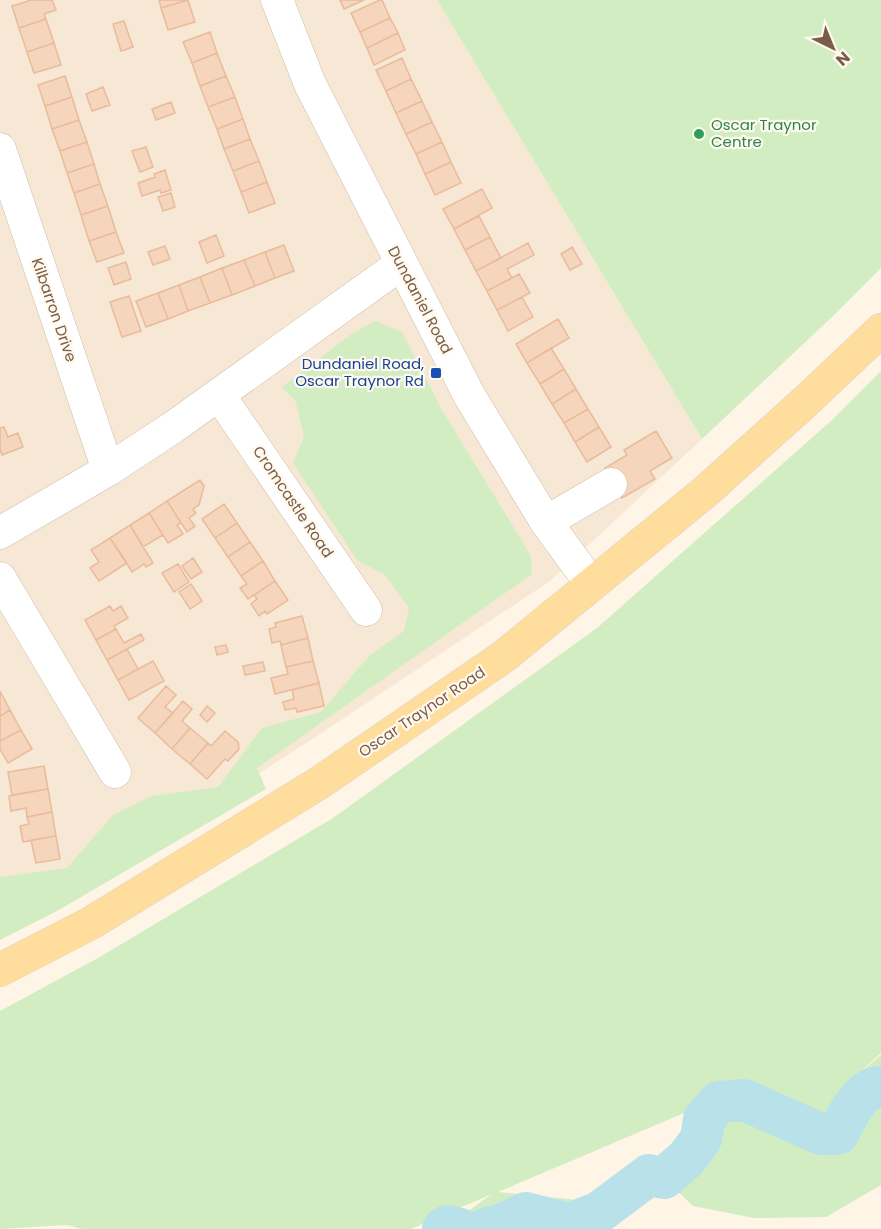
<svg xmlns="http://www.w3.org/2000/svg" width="881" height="1229" font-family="Poppins,sans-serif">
<rect width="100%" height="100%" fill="#fef5e6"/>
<path fill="#f6e8d4" d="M0,0h437l265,439 -152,142 -233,155 -255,164 -62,32z"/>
<path fill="#d3edc3" d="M437,0h444v268l-50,50 -129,121z
M375,321l27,11 40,78 89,146 1,18 -275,194 9,21 -209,122 -57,29v-63l67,-9 46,-53 39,-19 66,-9 44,-59 59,-16 49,-57 34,-24 5,-23 -24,-33 -28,-15 -64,-97 11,-26 -8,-35 -14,-15 71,-54z
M881,371v682l-28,26 28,-24v130l-55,32 -72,1 -61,-12 -29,-28 7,-29 33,-30 36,-17h-30l-212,90 80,8 1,29h-136l49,-35 -81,35h-329l-15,-4 -67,4v-218l98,-53 235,-140 264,-190 235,-208z"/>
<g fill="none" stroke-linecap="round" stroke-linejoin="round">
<path stroke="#b9e1e9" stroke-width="42" d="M443,1229l4,-3 13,3
M485,1229l18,-5 23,-11 43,11 29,-11 51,-38 15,3 22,-19 15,-20 3,-20 15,-17 25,-2 77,34h17c8,-16 22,-47 43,-47"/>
</g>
<path fill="#f5d5bc" stroke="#e9bb9b" stroke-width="1.5" d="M31,0h21l4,10 -12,4 2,5 -27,9 -7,-22z
M159,0h29l-27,8z
M188,0l7,22 -27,8 -7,-22z
M340,0h24l-20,9z
M380,0h2l8,18 -30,14 -9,-19z
M390,18l8,15 -31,15 -7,-16z
M46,19l8,24 -27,9 -8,-24z
M124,21l9,26 -12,4 -8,-27z
M210,32l7,21 -25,10 -9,-21z
M398,33l7,17 -31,15 -7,-17z
M54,43l7,22 -27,8 -7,-21z
M217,53l9,23 -26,10 -8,-23z
M402,58l9,21 -25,12 -10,-21z
M65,76l7,21 -27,9 -7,-21z
M226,76l9,21 -27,10 -8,-21z
M411,79l11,22 -26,12 -10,-22z
M103,87l7,18 -18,6 -6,-17z
M72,97l7,23 -27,9 -7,-23z
M235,97l8,22 -26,10 -9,-22z
M422,101l10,21 -26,12 -10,-21z
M171,102l4,11 -19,7 -4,-11z
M243,119l7,20 -26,10 -7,-20z
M79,120l8,22 -27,9 -8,-22z
M432,122l10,20 -26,12 -10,-20z
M250,139l9,22 -26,10 -9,-22z
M87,142l7,22 -27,9 -7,-22z
M442,142l9,20 -26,12 -9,-20z
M146,147l7,20 -13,5 -8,-21z
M259,161l8,21 -26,10 -8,-21z
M451,162l10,21 -26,12 -10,-21z
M94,164l6,20 -26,9 -7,-20z
M165,170l6,20 -10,3 -1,-3 -18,6 -4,-13 17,-6 -1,-3z
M267,182l8,21 -26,10 -8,-21z
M100,184l8,22 -27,9 -7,-22z
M482,189l10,19 -38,21 -11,-20z
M171,193l4,14 -12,4 -5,-14z
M108,206l8,26 -27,9 -8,-26z
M479,216l11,21 -25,13 -11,-21z
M116,232l8,21 -27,9 -8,-21z
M216,235l8,21 -17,7 -8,-21z
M490,237l11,21 -25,13 -11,-21z
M528,243l6,12 -27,14 5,9 -25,13 -11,-20z
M284,245l10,26 -19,7 -10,-26z
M165,246l5,13 -17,6 -5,-13z
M572,247l10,17 -12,6 -9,-16z
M265,252l10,26 -20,8 -11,-26z
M244,260l11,26 -23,9 -10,-27z
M126,262l5,17 -17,6 -6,-17z
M222,268l10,27 -22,8 -10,-26z
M519,274l11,19 -33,17 -10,-19z
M200,277l10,26 -22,8 -9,-26z
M179,285l9,26 -20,8 -10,-26z
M158,293l10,26 -22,8 -10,-26z
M129,296l12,35 -19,6 -12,-35z
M522,297l11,20 -25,14 -11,-21z
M558,319l11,19 -42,25 -11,-19z
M551,348l13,21 -24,15 -13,-21z
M564,369l12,20 -24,15 -12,-20z
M576,389l12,20 -24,14 -12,-19z
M588,409l11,18 -24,15 -11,-19z
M4,427l4,10 10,-4 5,14 -21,8 -2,-6v-21z
M599,427l12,20 -24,15 -12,-20z
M656,431l16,27 -22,13 5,8 -33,19 -17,-30 22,-13 -3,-5z
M200,480l4,6 -5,19 -6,4 3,4 -7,5 6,8 -8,6 -20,-31z
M167,501l14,22 -4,2 6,9 -15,9 -19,-30z
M224,504l13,19 -22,15 -13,-19z
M149,513l14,22 -20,12 -13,-22z
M237,523l13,19 -22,15 -13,-19z
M130,525l23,38 -7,4 -2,-3 -12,8 -22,-34z
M110,538l17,25 -28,18 -9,-13 9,-6 -8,-12z
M250,542l13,19 -22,15 -13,-19z
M193,558l9,14 -11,7 -9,-13z
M263,561l12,20 -27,18 -8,-11 7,-4 -6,-8z
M178,564l11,18 -15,10 -12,-19z
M275,581l13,19 -21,14 -2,-3 -6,5 -8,-12 6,-5 -3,-4z
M191,584l11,17 -12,8 -11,-17z
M110,606l3,5 8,-5 7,12 -14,8 2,3 -20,11 -11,-20z
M302,616l6,22 -27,7 -1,-4 -8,2 -3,-14 7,-2 -1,-4z
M116,629l8,14 17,-9 3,6 -37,20 -11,-20z
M308,638l5,23 -27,6 -5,-22z
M226,645l2,7 -11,3 -2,-8z
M127,649l11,20 -20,11 -11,-20z
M153,661l11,20 -35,19 -11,-20z
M313,661l6,22 -44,11 -4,-16 17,-4 -2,-7z
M263,662l2,9 -20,4 -2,-9z
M319,683l5,23 -27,6 -1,-4 -11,2 -2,-8 11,-3 -2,-9z
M166,686l10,9 -11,12 8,6 -18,20 -17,-15z
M0,691l10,19 -10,6z
M183,701l9,8 -10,12 8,7 -18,21 -17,-16z
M207,706l8,7 -8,9 -7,-7z
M10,710l11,20 -21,11v-25z
M190,728l18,15 -18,21 -18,-15z
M21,730l11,19 -24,14 -8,-14v-8z
M225,731l13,11 1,7 -11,12 -3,-2 -18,20 -17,-15 18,-21 3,3z
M44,766l4,23 -36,6 -4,-23z
M48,789l4,23 -25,5 -1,-9 -15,3 -2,-15z
M52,812l4,24 -33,6 -3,-16 9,-2 -2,-7z
M56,836l4,23 -24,4 -5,-23z"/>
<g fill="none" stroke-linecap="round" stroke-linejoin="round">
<g stroke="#d0bdab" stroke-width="33">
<path id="minor" d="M277,0l33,84 159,311 77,127 46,63
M0,149l108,321
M219,395l147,215
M546,522l65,-38
M0,533l108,-63 64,-42 229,-164
M0,578l115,194"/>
</g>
<g stroke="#dcd5d0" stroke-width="34">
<path id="major" d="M0,970l91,-47 228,-140 184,-126 202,-165 101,-91 75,-71"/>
</g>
<use href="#minor" stroke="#fff" stroke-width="32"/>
<use href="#major" stroke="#ffdd9c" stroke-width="33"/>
</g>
<circle fill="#2e9e5b" stroke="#fff9ee" stroke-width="2" cx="699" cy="134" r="6"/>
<rect fill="#1a4fb4" stroke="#fff9ee" stroke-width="2" x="430" y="367" width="12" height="12" rx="3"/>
<g text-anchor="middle" stroke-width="4.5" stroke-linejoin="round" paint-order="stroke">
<g font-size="15" fill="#27864d" stroke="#fff9ee" text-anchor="start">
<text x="711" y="130">Oscar Traynor<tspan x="711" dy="17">Centre</tspan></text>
</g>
<g font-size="15" fill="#795c49" stroke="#fff9ee">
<text transform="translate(420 300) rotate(62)" y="5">Dundaniel Road</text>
<text transform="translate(54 310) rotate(71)" y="5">Kilbarron Drive</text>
<text transform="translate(293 502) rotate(56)" y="5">Cromcastle Road</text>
<text transform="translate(422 712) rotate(-34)" y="5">Oscar Traynor Road</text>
</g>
<g font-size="15" fill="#164399" stroke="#fff9ee" text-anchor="end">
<text x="424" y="369">Dundaniel Road,<tspan x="424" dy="17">Oscar Traynor Rd</tspan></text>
</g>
</g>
<g transform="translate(833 48) rotate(137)" stroke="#fff9ee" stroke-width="4.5" paint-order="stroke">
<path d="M0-4.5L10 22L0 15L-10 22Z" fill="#795c49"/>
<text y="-9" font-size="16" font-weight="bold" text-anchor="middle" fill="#795c49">N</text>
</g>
</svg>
